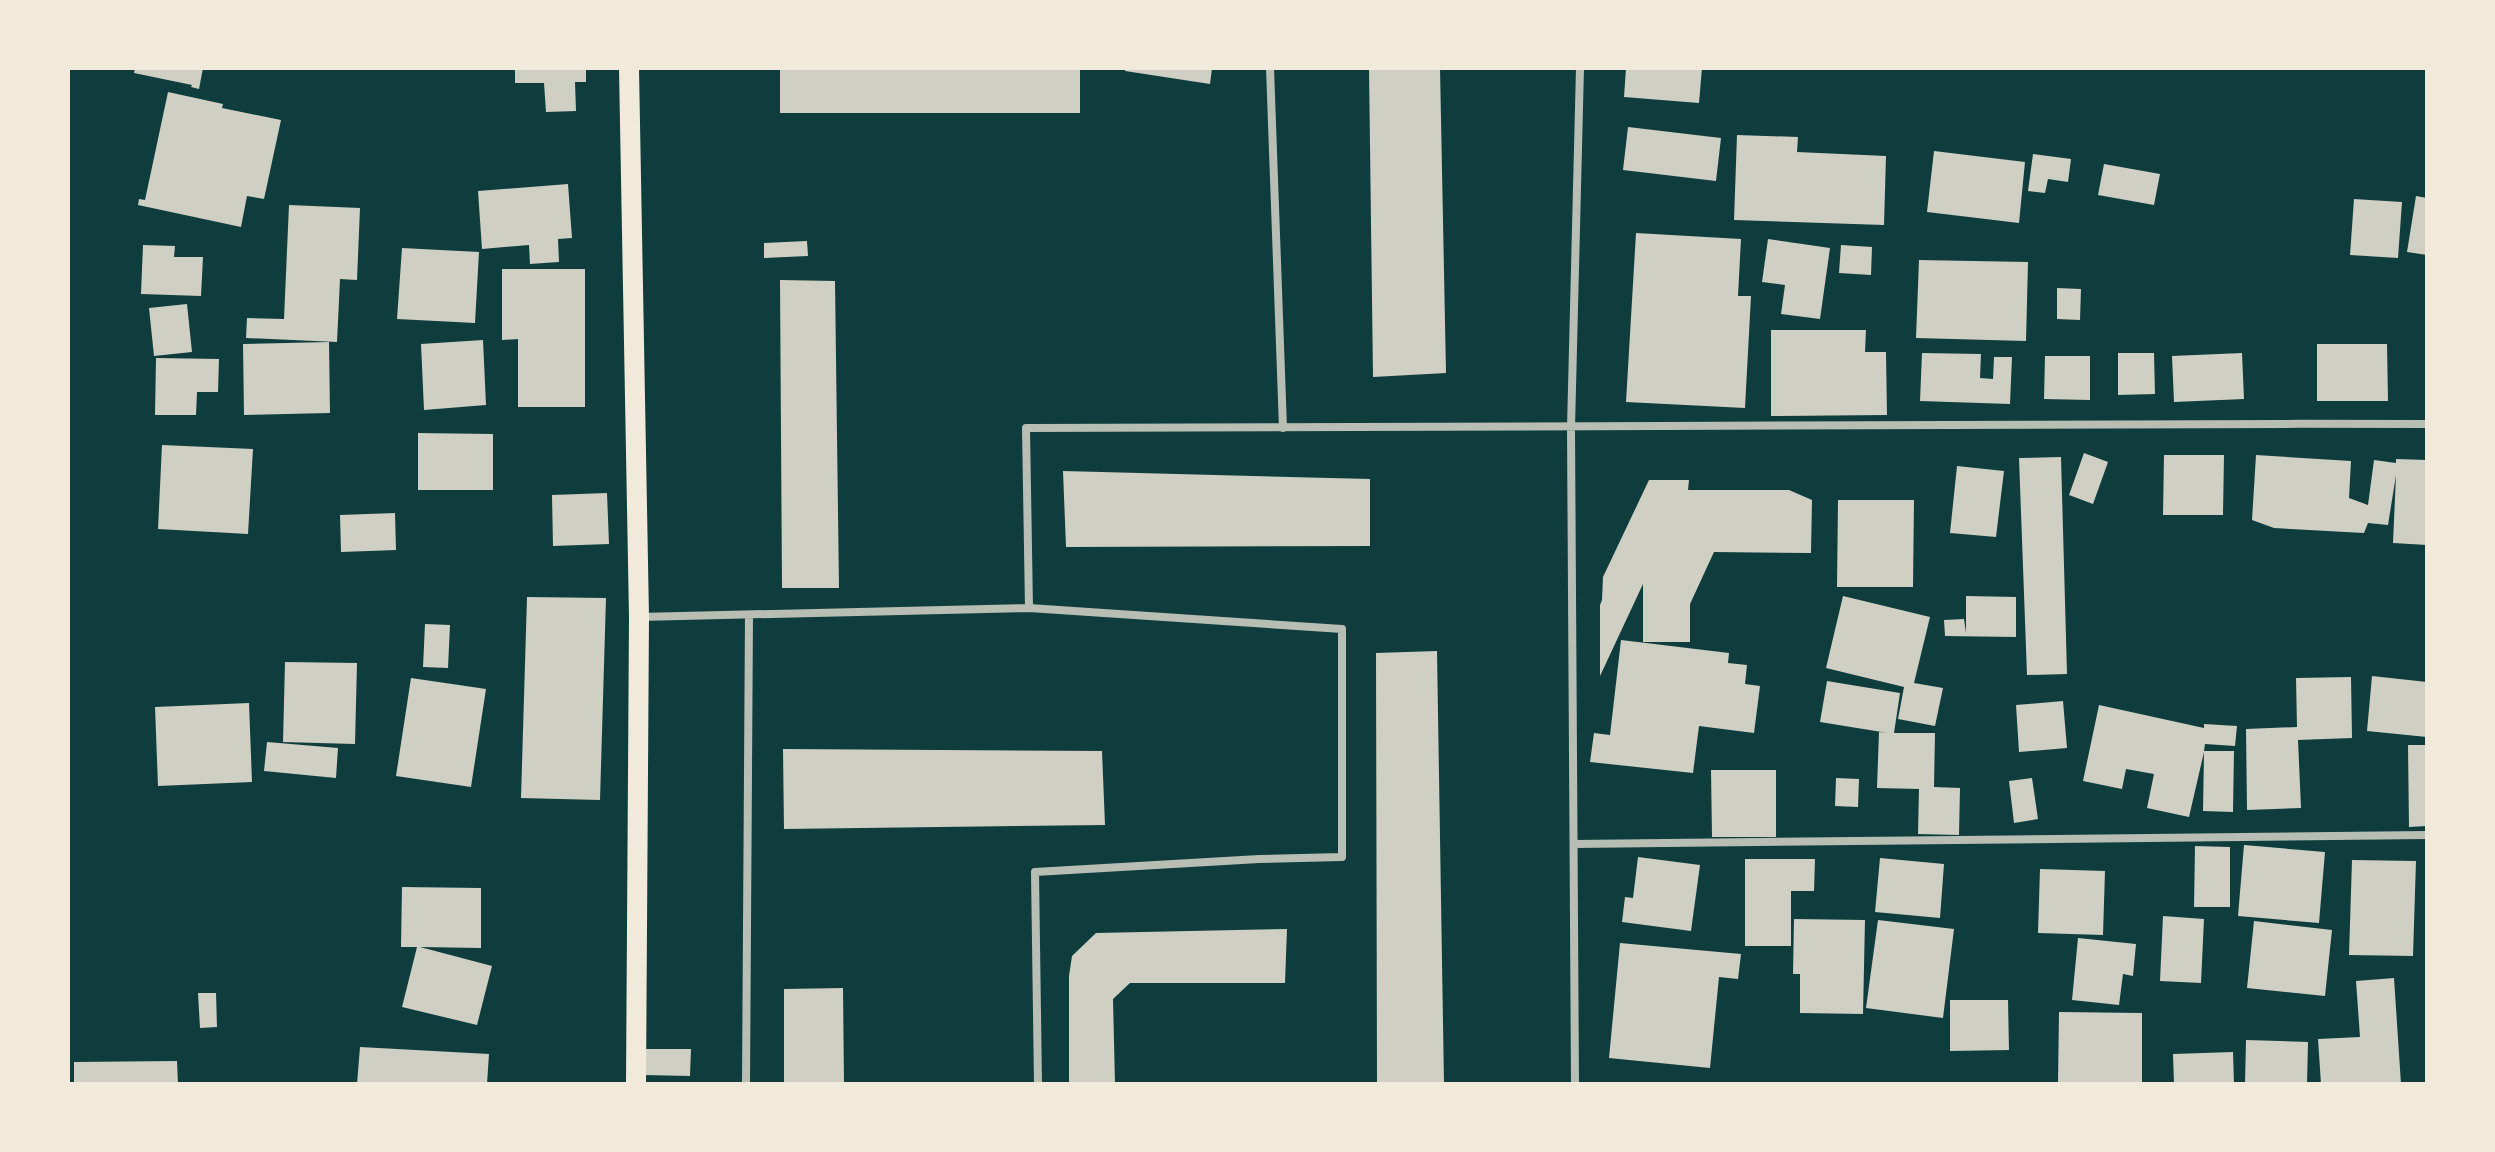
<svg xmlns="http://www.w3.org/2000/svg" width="2495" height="1152" font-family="'Public Sans',sans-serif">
<rect width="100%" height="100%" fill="#0f3d3e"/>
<path fill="#cfcfc3" d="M135,68h68l-4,21 -8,-2 1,-2 -58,-12z
M515,68h71v14h-11l1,29 -30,1 -2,-29h-29z
M780,68h300v45h-300z
M1126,68h86l-2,16 -85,-13z
M1369,68h71l6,305 -73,4z
M1626,68h76l-3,35 -75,-6z
M168,92l55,12 -1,4 59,12 -17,79 -17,-3 -6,31 -103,-22 1,-6 6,1z
M1628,127l93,11 -5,43 -93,-11z
M1737,135l61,2 -1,15 89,4 -2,69 -150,-5z
M1934,151l91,11 -6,61 -92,-11z
M2033,154l38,5 -3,23 -20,-3 -3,14 -17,-2z
M2104,164l56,10 -6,31 -56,-10z
M568,184l4,54 -14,1 1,23 -29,2 -1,-19 -47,4 -4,-58z
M2416,196l11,2v57l-20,-3z
M2354,199l48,3 -4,56 -48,-3z
M289,205l71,3 -3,72 -17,-1 -3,63 -91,-4 1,-20 37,1z
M1636,233l105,6 -3,57h13l-6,112 -119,-6z
M1768,239l62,9 -10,71 -39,-5 4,-29 -23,-3z
M807,241l1,15 -44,2v-15z
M143,245l32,1 -1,11h29l-2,39 -60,-2z
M1841,245l31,2 -1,28 -32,-2z
M402,248l77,4 -4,71 -78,-4z
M1919,260l109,2 -2,79 -110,-3z
M502,269h83v138h-67v-68l-16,1z
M780,280l55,1 4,307h-57z
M2057,288l24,1 -1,31 -23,-1z
M187,304l5,48 -38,4 -5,-48z
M1771,330h95l-1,22h21l1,63 -116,1z
M483,340l3,65 -62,5 -3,-66z
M329,342l1,71 -86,2 -1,-71z
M2317,344h70l1,57h-71z
M1922,353l59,1 -1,24 13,1 1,-22h18l-2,47 -90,-3z
M2118,353h36l1,41 -37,1z
M2242,353l2,46 -70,3 -2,-46z
M2045,356h45v44l-46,-1z
M156,358l63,1 -1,33h-21l-1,23h-41z
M418,433l75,1v56h-75z
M162,445l91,4 -5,85 -90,-5z
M2084,453l24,9 -15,42 -24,-9z
M2164,455h60l-1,60h-60z
M2256,455l95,6 -2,37 19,7 6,-45 22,3v-4l31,1v85l-34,-2 3,-68 -8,50 -20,-2 -4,10 -90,-5 -22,-8z
M2061,457l6,217 -40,1 -8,-217z
M1957,466l47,5 -8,66 -46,-4z
M1063,471l307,8v67l-304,1z
M1649,480h40l-1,10h101l23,10 -1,53 -97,-1 -24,52v38h-47v-58l-43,92v-71l2,-5 1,-23z
M607,493l2,51 -56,2 -1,-51z
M1838,500h76l-1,87h-76z
M395,513l1,37 -55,2 -1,-37z
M1843,596l87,21 -16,66 29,5 -8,38 -37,-7 6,-32 -78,-19z
M1966,596l50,1v40l-71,-1 -1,-16 20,-1 2,14z
M527,597l79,1 -6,202 -79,-2z
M425,624l25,1 -2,43 -25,-1z
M1621,640l108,13 -1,10 19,2 -2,19 15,2 -6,47 -55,-7 -6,47 -103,-11 4,-29 16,2z
M1437,651l7,433h-67l-1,-431z
M285,662l72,1 -2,81 -72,-2z
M2372,676l55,6v55l-60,-6z
M2351,677l1,61 -54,2 3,68 -54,2 -1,-81 51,-2 -1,-49z
M411,678l75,11 -15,98 -75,-11z
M1827,681l73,12 -6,40h41l-1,54 26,1 -1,47 -41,-1 1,-45 -42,-1 2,-56 9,1 -68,-11z
M2063,701l4,47 -48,4 -3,-47z
M249,703l3,79 -94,4 -3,-79z
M2099,705l105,23v-4l33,2 -2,20 -30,-2 -1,7h30l-1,61 -30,-1 1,-59 -15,65 -42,-9 7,-34 -28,-5 -4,20 -39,-8z
M267,742l71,6 -2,30 -72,-7z
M2408,745h19v81l-18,1z
M783,749l319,2 3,74 -321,4z
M1711,770h65v67h-64z
M1836,778l23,1 -1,28 -23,-1z
M2032,778l6,41 -24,4 -5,-42z
M2244,845l81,7 -6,71 -81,-7z
M2195,846l35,1v60h-36z
M1638,857l62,8 -9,66 -69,-9 3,-25 8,1z
M1880,858l64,6 -4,54 -65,-6z
M1745,859h70l-1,32h-23v55h-46z
M2352,860l64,1 -3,95 -64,-1z
M2040,869l65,2 -2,64 -65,-2z
M402,887l79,1v60l-61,-1 72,19 -15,59 -75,-18 15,-60h-16z
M2163,916l41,3 -3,64 -41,-2z
M1794,919l71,1 -2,94 -63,-1v-39h-7z
M1878,920l76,9 -11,89 -77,-10z
M2254,921l78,9 -7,66 -78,-8z
M1287,929l-2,54h-155l-17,16 2,85h-46v-108l3,-20 24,-23z
M2078,938l58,6 -3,32 -10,-2 -4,31 -47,-5z
M1620,943l121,11 -3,25 -19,-2 -9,91 -101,-10z
M2394,978l7,106h-80l-3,-45 42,-2 -4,-56z
M843,988l1,96h-60v-95z
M198,993h18l1,34 -17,1z
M1950,1000h58l1,50 -59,1z
M2059,1012l83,1v71h-84z
M2246,1040l62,2 -1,42h-62z
M360,1047l129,7 -2,30h-130z
M645,1049h46l-1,27 -46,-1z
M2233,1052l1,32h-60l-1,-30z
M177,1061l1,23h-104v-22z"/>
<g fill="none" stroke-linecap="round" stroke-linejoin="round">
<path stroke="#b8beb3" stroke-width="8" d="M1270,68l13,360
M1029,608l313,21v228l-83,2 -224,13 3,212
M639,617l390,-9 -3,-180c467,0 934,-5 1401,-4
M1574,844l853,-9
M746,1084l3,-469
M1575,1084l-4,-656 9,-360"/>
<path stroke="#f1e9da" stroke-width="20" d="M629,68l10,549 -3,467"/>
</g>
<rect width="2495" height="1152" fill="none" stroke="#f1e9da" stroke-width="140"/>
</svg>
